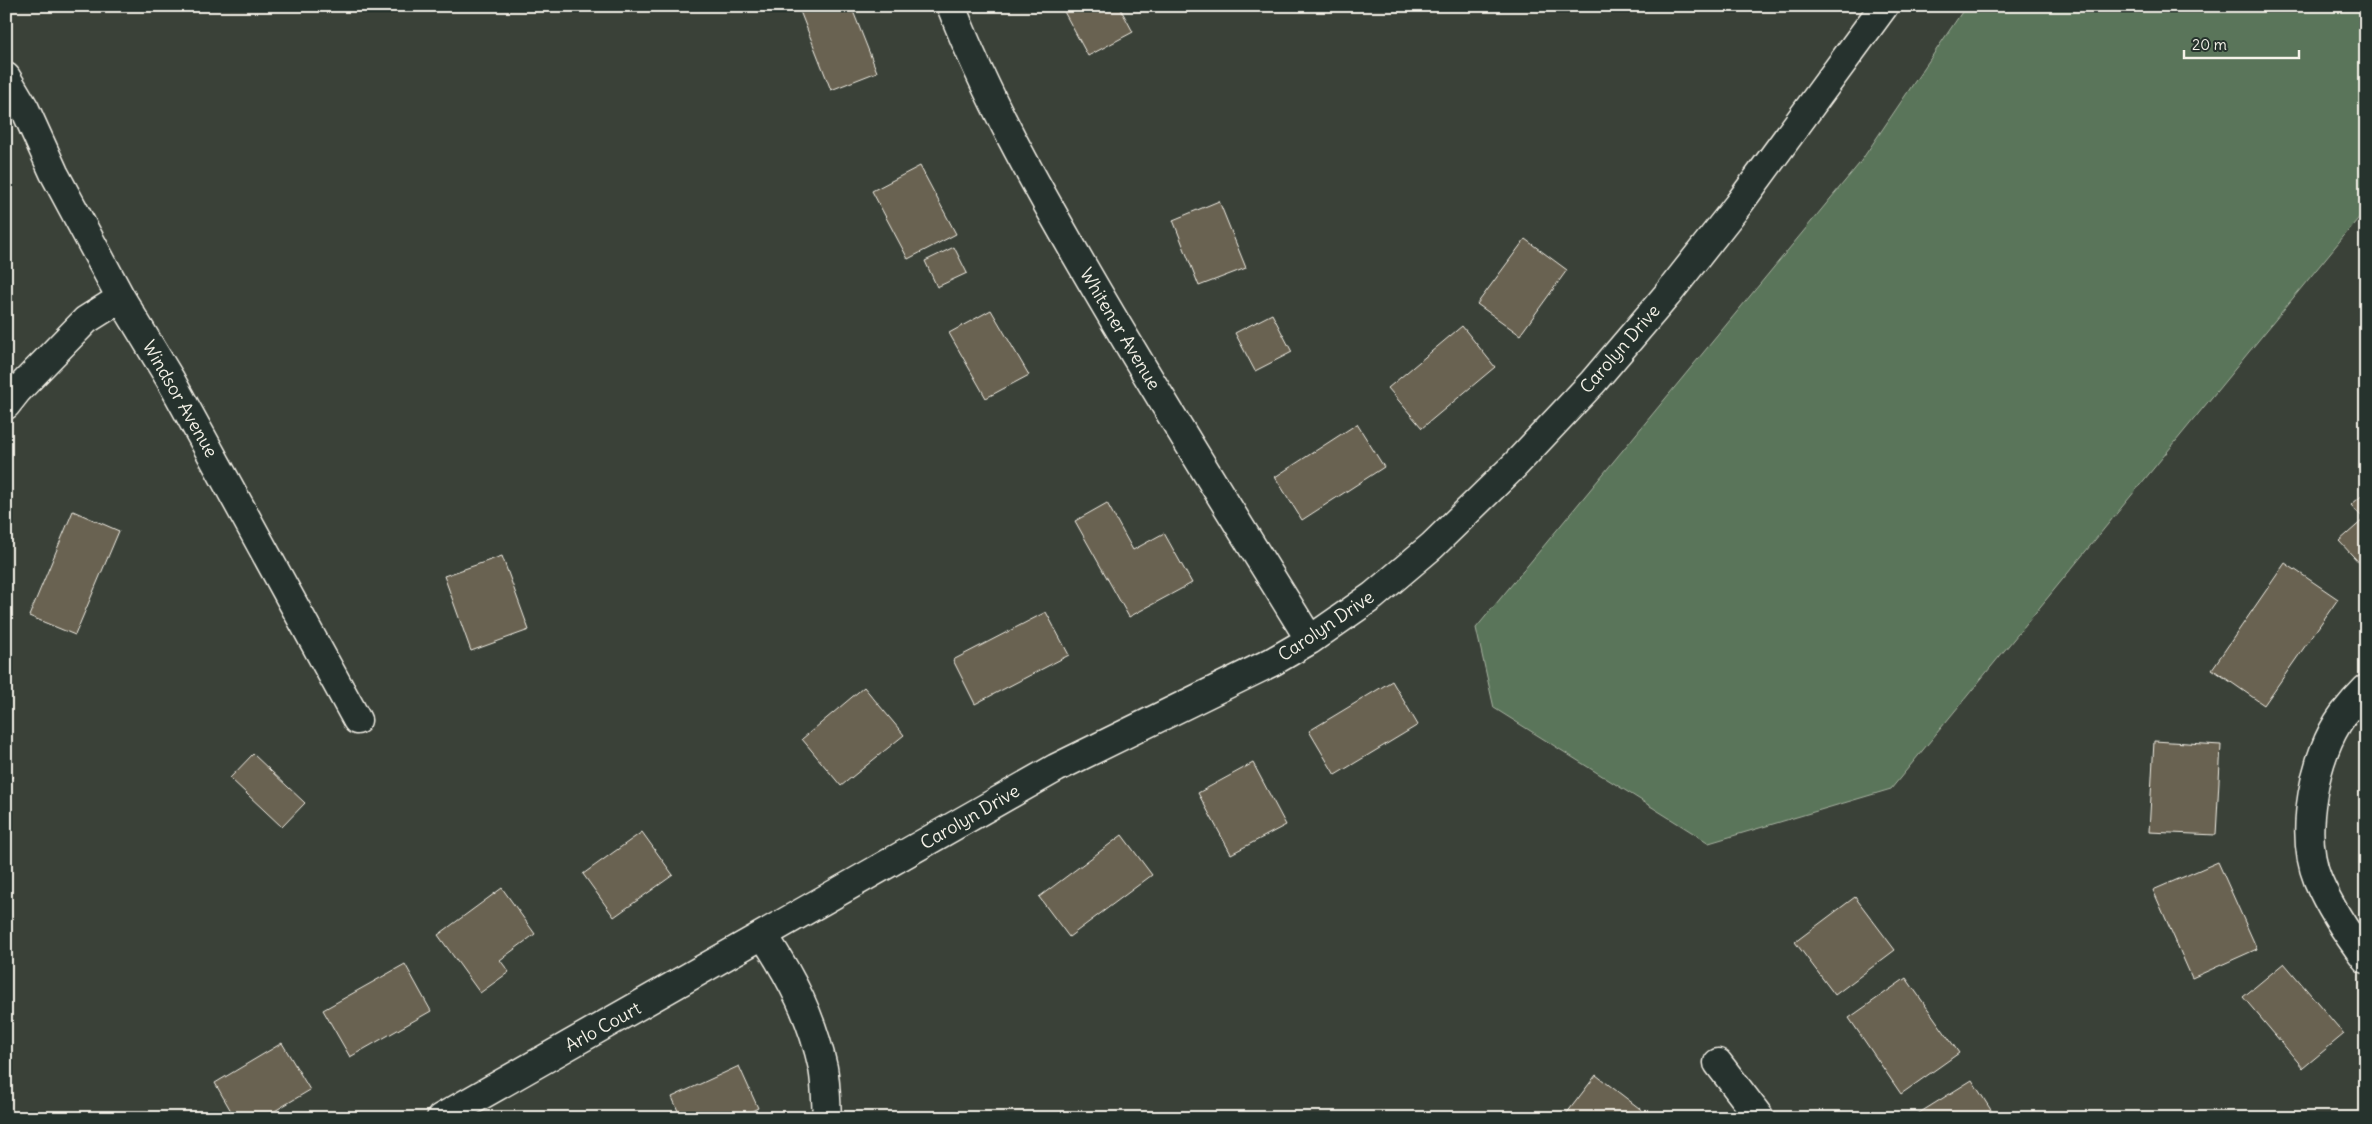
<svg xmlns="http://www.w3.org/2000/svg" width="2372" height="1124" font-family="Delius,sans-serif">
<rect width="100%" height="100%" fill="#3a4138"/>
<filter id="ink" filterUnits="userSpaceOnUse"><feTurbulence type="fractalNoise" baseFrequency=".02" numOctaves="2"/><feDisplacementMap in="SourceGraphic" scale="10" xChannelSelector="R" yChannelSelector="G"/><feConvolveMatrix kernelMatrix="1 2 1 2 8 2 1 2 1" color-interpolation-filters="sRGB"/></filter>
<g filter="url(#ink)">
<path fill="#5a745a" stroke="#a7b2a1" d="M1966,6h400v203l-475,580 -182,54 -215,-135 -18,-80 383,-464z"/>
<path fill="#696251" stroke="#f4f1e8" d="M798,6h53l26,66 -46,18z
M1061,6h58l14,26 -45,24z
M920,166l36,68 -48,25 -36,-68z
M1219,201l27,67 -47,18 -26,-66z
M1525,239l42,31 -47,65 -43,-31z
M954,247l13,26 -30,14 -12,-26z
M991,310l38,65 -43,23 -37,-65z
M1272,314l20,38 -37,19 -20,-38z
M1462,326l33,41 -73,61 -34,-40z
M1357,424l27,43 -82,53 -27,-43z
M2366,492v78l-27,-29 25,-22 -13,-14z
M1107,503l26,47 31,-17 28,50 -63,34 -54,-96z
M73,511l46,20 -44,104 -46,-19z
M502,556l27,74 -58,21 -27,-75z
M2285,563l53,36 -74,106 -52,-36z
M1046,612l23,43 -94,49 -22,-44z
M1392,681l26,44 -83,50 -26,-44z
M864,687l40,48 -63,51 -39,-47z
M2154,741l67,4 -5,90 -67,-3z
M253,754l52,49 -23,24 -52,-49z
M1253,763l33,62 -55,29 -33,-61z
M6,770l7,6 -7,9z
M642,832l31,43 -59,42 -31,-43z
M1122,835l30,40 -83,62 -30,-40z
M2218,862l39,87 -65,29 -39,-88z
M502,888l33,46 -35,26 9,12 -29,21 -42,-58z
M1855,897l40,53 -60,45 -40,-53z
M2284,963l60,71 -41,34 -60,-71z
M405,964l26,47 -81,46 -27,-47z
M1906,978l53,75 -58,41 -52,-76z
M282,1043l28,47 -47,28h-28l-20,-35z
M739,1066l19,42 -20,10h-57l-9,-21z
M1596,1075l56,43h-89z
M1972,1080l24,38h-85z"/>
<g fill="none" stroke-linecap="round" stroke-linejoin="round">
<g stroke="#f4f1e8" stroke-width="31">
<path id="street" d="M951,6c35,90 83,176 131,259 73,127 151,250 228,375
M6,77l19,32 29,64 67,125 49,81 187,341
M6,405l11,-14 69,-71 35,-22
M2366,689c-8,8 -16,17 -23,26 -29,39 -44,119 -25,165 12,28 30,55 48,79
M764,936c28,43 48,81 59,132 3,16 3,33 4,50
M1718,1063l42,55
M441,1118l615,-350 216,-106 38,-22 63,-44 59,-50 82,-80 79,-84 74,-87 71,-90 146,-199"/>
</g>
<use href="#street" stroke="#26332d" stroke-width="28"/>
</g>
</g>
<g text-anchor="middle" stroke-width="4" stroke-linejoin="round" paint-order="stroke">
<g font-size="18" fill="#f4f1e8" stroke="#26332d">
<text transform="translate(1120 329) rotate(59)" y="6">Whitener Avenue</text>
<text transform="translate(1620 349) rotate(-49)" y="6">Carolyn Drive</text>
<text transform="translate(180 399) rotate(60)" y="6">Windsor Avenue</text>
<text transform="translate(1326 626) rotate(-34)" y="6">Carolyn Drive</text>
<text transform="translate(970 817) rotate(-30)" y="6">Carolyn Drive</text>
<text transform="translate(603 1027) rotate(-29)" y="6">Arlo Court</text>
</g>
</g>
<rect width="2372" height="1124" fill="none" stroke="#26332d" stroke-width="25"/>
<rect x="12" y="12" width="2347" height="1099" fill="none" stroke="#f4f1e8" stroke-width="2" filter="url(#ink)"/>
<path d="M2184 50v8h115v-8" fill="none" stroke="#f4f1e8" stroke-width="2.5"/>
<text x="2192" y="50" font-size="15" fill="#f4f1e8" stroke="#26332d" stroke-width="4" paint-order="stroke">20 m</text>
</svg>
